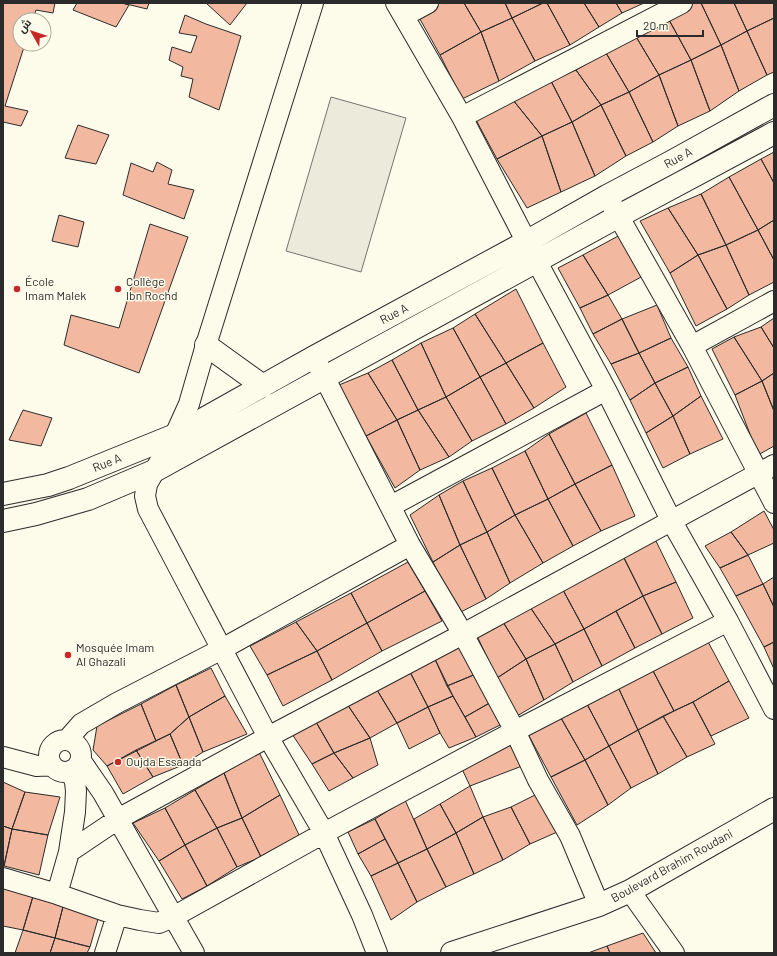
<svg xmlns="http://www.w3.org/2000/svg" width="777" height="956" font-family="Barlow,Cairo,sans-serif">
<rect width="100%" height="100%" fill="#fdfbea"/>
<path fill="#ecebdb" stroke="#74746e" d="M331,97l75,21 -45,154 -75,-21z"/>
<path fill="#f2b8a0" stroke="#2b2b2b" d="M3,3h52l-2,10 -17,-3 -3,10h-13v24h5l-20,62 23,5 -7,15 -18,-4z
M77,3h45l7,2 -13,22 -43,-17z
M122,3h27l-2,6z
M206,3h41l-17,22z
M433,3h31l17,29 -41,23 -24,-43z
M464,3h41l7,15 -31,14z
M505,3h38l-31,15z
M543,3h4l23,42 -35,16 -23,-43z
M547,3h37l15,24 -29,18z
M584,3h32l6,10 -23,14z
M616,3h28l-22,10z
M694,3h7l20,42 -30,15 -23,-42z
M701,3h33l13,28 -26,14z
M734,3h40v15l-27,13z
M185,15l21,9 35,12 -22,74 -30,-13 4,-18 -12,-3 2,-9 -14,-7 3,-13 19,6 6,-17 -18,-3z
M512,18l23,43 -36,20 -18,-49z
M668,18l23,42 -32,15 -24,-40z
M774,18v54l-7,3 -20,-44z
M747,31l20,44 -28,16 -18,-46z
M481,32l18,49 -37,18 -22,-44z
M635,35l24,40 -30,17 -23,-39z
M721,45l18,46 -29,20 -19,-51z
M606,53l23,39 -28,13 -25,-35z
M691,60l19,51 -32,15 -19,-51z
M576,70l25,35 -29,17 -21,-41z
M659,75l19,51 -25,16 -24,-50z
M551,81l21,41 -30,14 -29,-36z
M629,92l24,50 -27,14 -25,-51z
M513,100l29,36 -45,23 -21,-39z
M601,105l25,51 -31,20 -23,-54z
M572,122l23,54 -34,16 -19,-56z
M78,125l31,10 -13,29 -31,-6z
M542,136l19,56 -34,16 -30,-49z
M774,152v31l-13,-24z
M761,159l13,24v37l-16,10 -29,-53z
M157,162l15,8 -4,14 26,6 -10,29 -61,-24 8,-32 22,9z
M729,177l29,53 -32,15 -25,-51z
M701,194l25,51 -28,10 -30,-47z
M668,208l30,47 -28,18 -30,-52z
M59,215l25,7 -6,25 -26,-6z
M774,220v40l-16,-30z
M150,224l38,13 -49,136 -75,-28 7,-30 48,13z
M758,230l16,30v22l-25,13 -23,-50z
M620,235l23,41 -35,19 -25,-40z
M726,245l23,50 -22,14 -29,-54z
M583,255l25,40 -28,13 -22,-40z
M698,255l29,54 -31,17 -26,-53z
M516,289l27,54 -37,20 -31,-49z
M608,295l14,24 -29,15 -13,-26z
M657,305l14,33 -32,15 -17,-34z
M475,314l31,49 -26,14 -27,-49z
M774,318v30l-13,-21z
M622,319l17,34 -28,11 -18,-30z
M761,327l13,21v25l-12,8 -28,-44z
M453,328l27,49 -34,20 -25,-54z
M734,337l28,44 -27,14 -23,-46z
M671,338l17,29 -33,16 -16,-30z
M421,343l25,54 -28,13 -26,-50z
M543,343l23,44 -32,21 -28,-45z
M639,353l16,30 -25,17 -19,-36z
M392,360l26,50 -21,10 -29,-47z
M506,363l28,45 -28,16 -26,-47z
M688,367l13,29 -28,20 -18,-33z
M368,373l29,47 -31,16 -27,-51z
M774,373v38l-12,-30z
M480,377l26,47 -34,17 -26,-44z
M762,381l12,30v35l-16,9 -23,-60z
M655,383l18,33 -27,17 -16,-33z
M701,396l22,43 -33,15 -17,-38z
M446,397l26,44 -23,16 -31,-47z
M23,410l29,8 -11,28 -32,-6z
M418,410l31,47 -29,13 -23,-50z
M586,413l26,52 -37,19 -26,-50z
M673,416l17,38 -27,14 -17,-35z
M397,420l23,50 -25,18 -29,-52z
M549,434l26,50 -27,15 -23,-48z
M525,451l23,48 -33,16 -23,-47z
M612,465l23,51 -34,15 -26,-47z
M492,468l23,47 -28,17 -24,-51z
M463,481l24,51 -27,13 -21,-50z
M575,484l26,47 -28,15 -25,-47z
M439,495l21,50 -27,17 -23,-47z
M548,499l25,47 -30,17 -28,-48z
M764,511l10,19v13l-26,12 -17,-23z
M515,515l28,48 -33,20 -23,-51z
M487,532l23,51 -24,16 -26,-54z
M731,532l17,23 -28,13 -15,-22z
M655,539l21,43 -33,14 -21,-42z
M460,545l26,54 -29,15 -24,-52z
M622,554l21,42 -59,33 -21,-39z
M748,555l15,29 -27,12 -16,-28z
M408,562l17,29 -58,32 -16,-30z
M774,577v30l-11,-23z
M676,582l17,36 -31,16 -19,-38z
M763,584l11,23v35l-10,5 -28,-51z
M563,590l21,39 -29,15 -25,-37z
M425,591l17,30 -60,30 -15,-28z
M351,593l16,30 -50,28 -21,-29z
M643,596l19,38 -27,14 -19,-37z
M530,607l25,37 -29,15 -23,-37z
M616,611l19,37 -33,18 -18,-37z
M296,622l21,29 -50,24 -17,-29z
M503,622l23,37 -29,19 -20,-42z
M367,623l15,28 -50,29 -15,-29z
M584,629l18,37 -29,16 -18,-38z
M706,638l23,43 -36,21 -19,9 -23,-44z
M460,642l16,32 -29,12 -13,-29z
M774,642v27l-10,-22z
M555,644l18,38 -29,18 -18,-41z
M317,651l15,29 -49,26 -16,-31z
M434,657l19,39 -25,11 -18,-35z
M526,659l18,41 -27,16 -20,-38z
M651,667l23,44 -36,19 -20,-43z
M211,668l14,28 -36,21 -13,-32z
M410,672l18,35 -31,16 -20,-33z
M476,674l17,27 -28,16 -18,-31z
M729,681l20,37 -38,18 -18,-34z
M176,685l13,32 -19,17 -14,7 -15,-37z
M618,687l20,43 -29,16 -22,-42z
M377,690l20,33 -27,15 -23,-34z
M225,696l22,38 -44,18 -14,-35z
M453,696l23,41 -27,11 -9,-15 -12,-26z
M493,701l11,22 -28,14 -11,-20z
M693,702l22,42 -28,13 -24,-41z
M141,704l15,37 -49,25 -14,-16 4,-24z
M347,704l23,34 -36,15 -18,-31z
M587,704l22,42 -24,14 -24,-42z
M428,707l12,26 -31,16 -12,-26z
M663,716l24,41 -29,17 -20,-44z
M189,717l14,35 -20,13 -13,-31z
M561,718l24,42 -34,17 -23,-43z
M316,722l18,31 -22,11 -20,-30z
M638,730l20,44 -27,14 -22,-42z
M170,734l13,31 -30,12 -17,-27z
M370,738l8,27 -25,13 -19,-25z
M510,743l12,23 -52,20 -8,-17z
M609,746l22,42 -23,17 -23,-45z
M136,750l17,27 -30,17 -16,-28z
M259,752l21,43 -38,23 -18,-45z
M334,753l19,25 -24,13 -17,-27z
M585,760l23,45 -31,20 -26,-48z
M224,773l18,45 -25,10 -22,-38z
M3,782l22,10 -13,37 -9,-3z
M470,786l13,31 -27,16 -16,-29z
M195,790l22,38 -32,17 -20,-37z
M25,792l35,5 -12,38 -36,-6z
M541,792l23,37 -34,15 -19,-37z
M280,795l20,42 -39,20 -19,-39z
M405,800l22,49 -29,14 -23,-44z
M440,804l16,29 -29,16 -13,-30z
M511,807l19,37 -27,16 -20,-43z
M165,808l20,37 -26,16 -26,-38z
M483,817l20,43 -29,14 -18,-41z
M242,818l19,39 -24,10 -20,-39z
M375,819l10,20 -27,15 -10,-22z
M3,826l9,3 -8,37h-1z
M217,828l20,39 -30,19 -22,-41z
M12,829l36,6 -9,40 -35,-9z
M456,833l18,41 -28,13 -19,-38z
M385,839l13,24 -27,13 -13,-22z
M185,845l22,41 -25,13 -23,-38z
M427,849l19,38 -29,15 -19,-39z
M398,863l19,39 -26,18 -20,-44z
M3,888l31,5 -11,37 -20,-4z
M34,893l31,6 -10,39 -32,-8z
M65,899l35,13 -10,35 -35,-9z
M23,930l32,8 -5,15h-35z
M643,933l13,20h-46l-3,-7z
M55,938l35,9 -3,6h-37z
M607,946l3,7h-22z"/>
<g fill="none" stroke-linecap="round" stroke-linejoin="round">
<g stroke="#2b2b2b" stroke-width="22">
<path id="minor" d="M313,3l-107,342 -17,59 -14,31 -28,49 -2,12 3,13 120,228 56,96 38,82 15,38
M396,3l66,114 75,145 69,128 65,130 57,101 46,88
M404,16l24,-13
M462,117l220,-114
M607,196l85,150 82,157
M692,346l82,-45
M314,357l96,188 53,89 52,97 23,49 32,56 29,69
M391,506l215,-116
M67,740l14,-16 36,-21 105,-54 188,-104
M49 756a16 16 0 1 1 32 0a16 16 0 1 1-32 0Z
M3,757l34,9 15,-1
M81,761l22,32 91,160
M69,852l49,-33 150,-82 195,-103 311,-169
M3,878l54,16 60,21 23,5 19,3 14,-6 151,-84 191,-102 213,-110
M630,891l44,62
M57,894l12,-42 6,-40 1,-21 -1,-9 -4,-11
M105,953l12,-38"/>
</g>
<g stroke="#2b2b2b" stroke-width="24">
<path id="tertiary" d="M206,345l57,41
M3,494l45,-9 21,-7 106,-43 139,-78 212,-115 81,-46 64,-34 103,-57
M3,521l33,-7 52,-15 66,-28 465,-255 155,-83"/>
</g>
<g stroke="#2b2b2b" stroke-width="24">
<path id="secondary" d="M452,953l147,-48 31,-14 144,-82"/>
</g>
<use href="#minor" stroke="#fdfbea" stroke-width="20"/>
<use href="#tertiary" stroke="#fdfbea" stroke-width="22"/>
<use href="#secondary" stroke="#fdfbea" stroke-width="22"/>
</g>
<g fill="#c62828" stroke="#fdfbea" stroke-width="1.5">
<circle cx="17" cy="289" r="4"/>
<circle cx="118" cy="289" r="4"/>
<circle cx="68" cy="655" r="4"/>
<circle cx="118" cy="762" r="4"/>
</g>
<g text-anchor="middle" stroke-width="3" stroke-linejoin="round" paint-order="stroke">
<g font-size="12" fill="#2b2b2b" stroke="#fdfbea">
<text transform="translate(678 158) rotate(-29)" y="4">Rue A</text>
<text transform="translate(394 314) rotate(-28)" y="4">Rue A</text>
<text transform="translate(107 463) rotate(-22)" y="4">Rue A</text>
<text transform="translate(672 866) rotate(-29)" y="4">Boulevard Brahim Roudani</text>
</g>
<g font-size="12" fill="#2b2b2b" stroke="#fdfbea" text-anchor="start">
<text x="25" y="286">École<tspan x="25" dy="14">Imam Malek</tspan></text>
<text x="126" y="286">Collège<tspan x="126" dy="14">Ibn Rochd</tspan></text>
<text x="76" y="652">Mosquée Imam<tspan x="76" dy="14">Al Ghazali</tspan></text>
<text x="126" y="766">Oujda Essaada</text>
</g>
</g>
<rect width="777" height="956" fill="none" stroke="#2b2b2b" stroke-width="8"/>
<g transform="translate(32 32) rotate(309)"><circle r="19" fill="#fdfbea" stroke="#a9a89e"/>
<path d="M0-3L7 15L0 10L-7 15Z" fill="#c62828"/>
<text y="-6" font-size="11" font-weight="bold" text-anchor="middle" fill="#2b2b2b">ش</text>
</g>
<path d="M637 30v6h66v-6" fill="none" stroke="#2b2b2b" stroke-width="2"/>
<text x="643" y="30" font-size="12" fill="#2b2b2b" stroke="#fdfbea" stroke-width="3" paint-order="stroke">20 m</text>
</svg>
